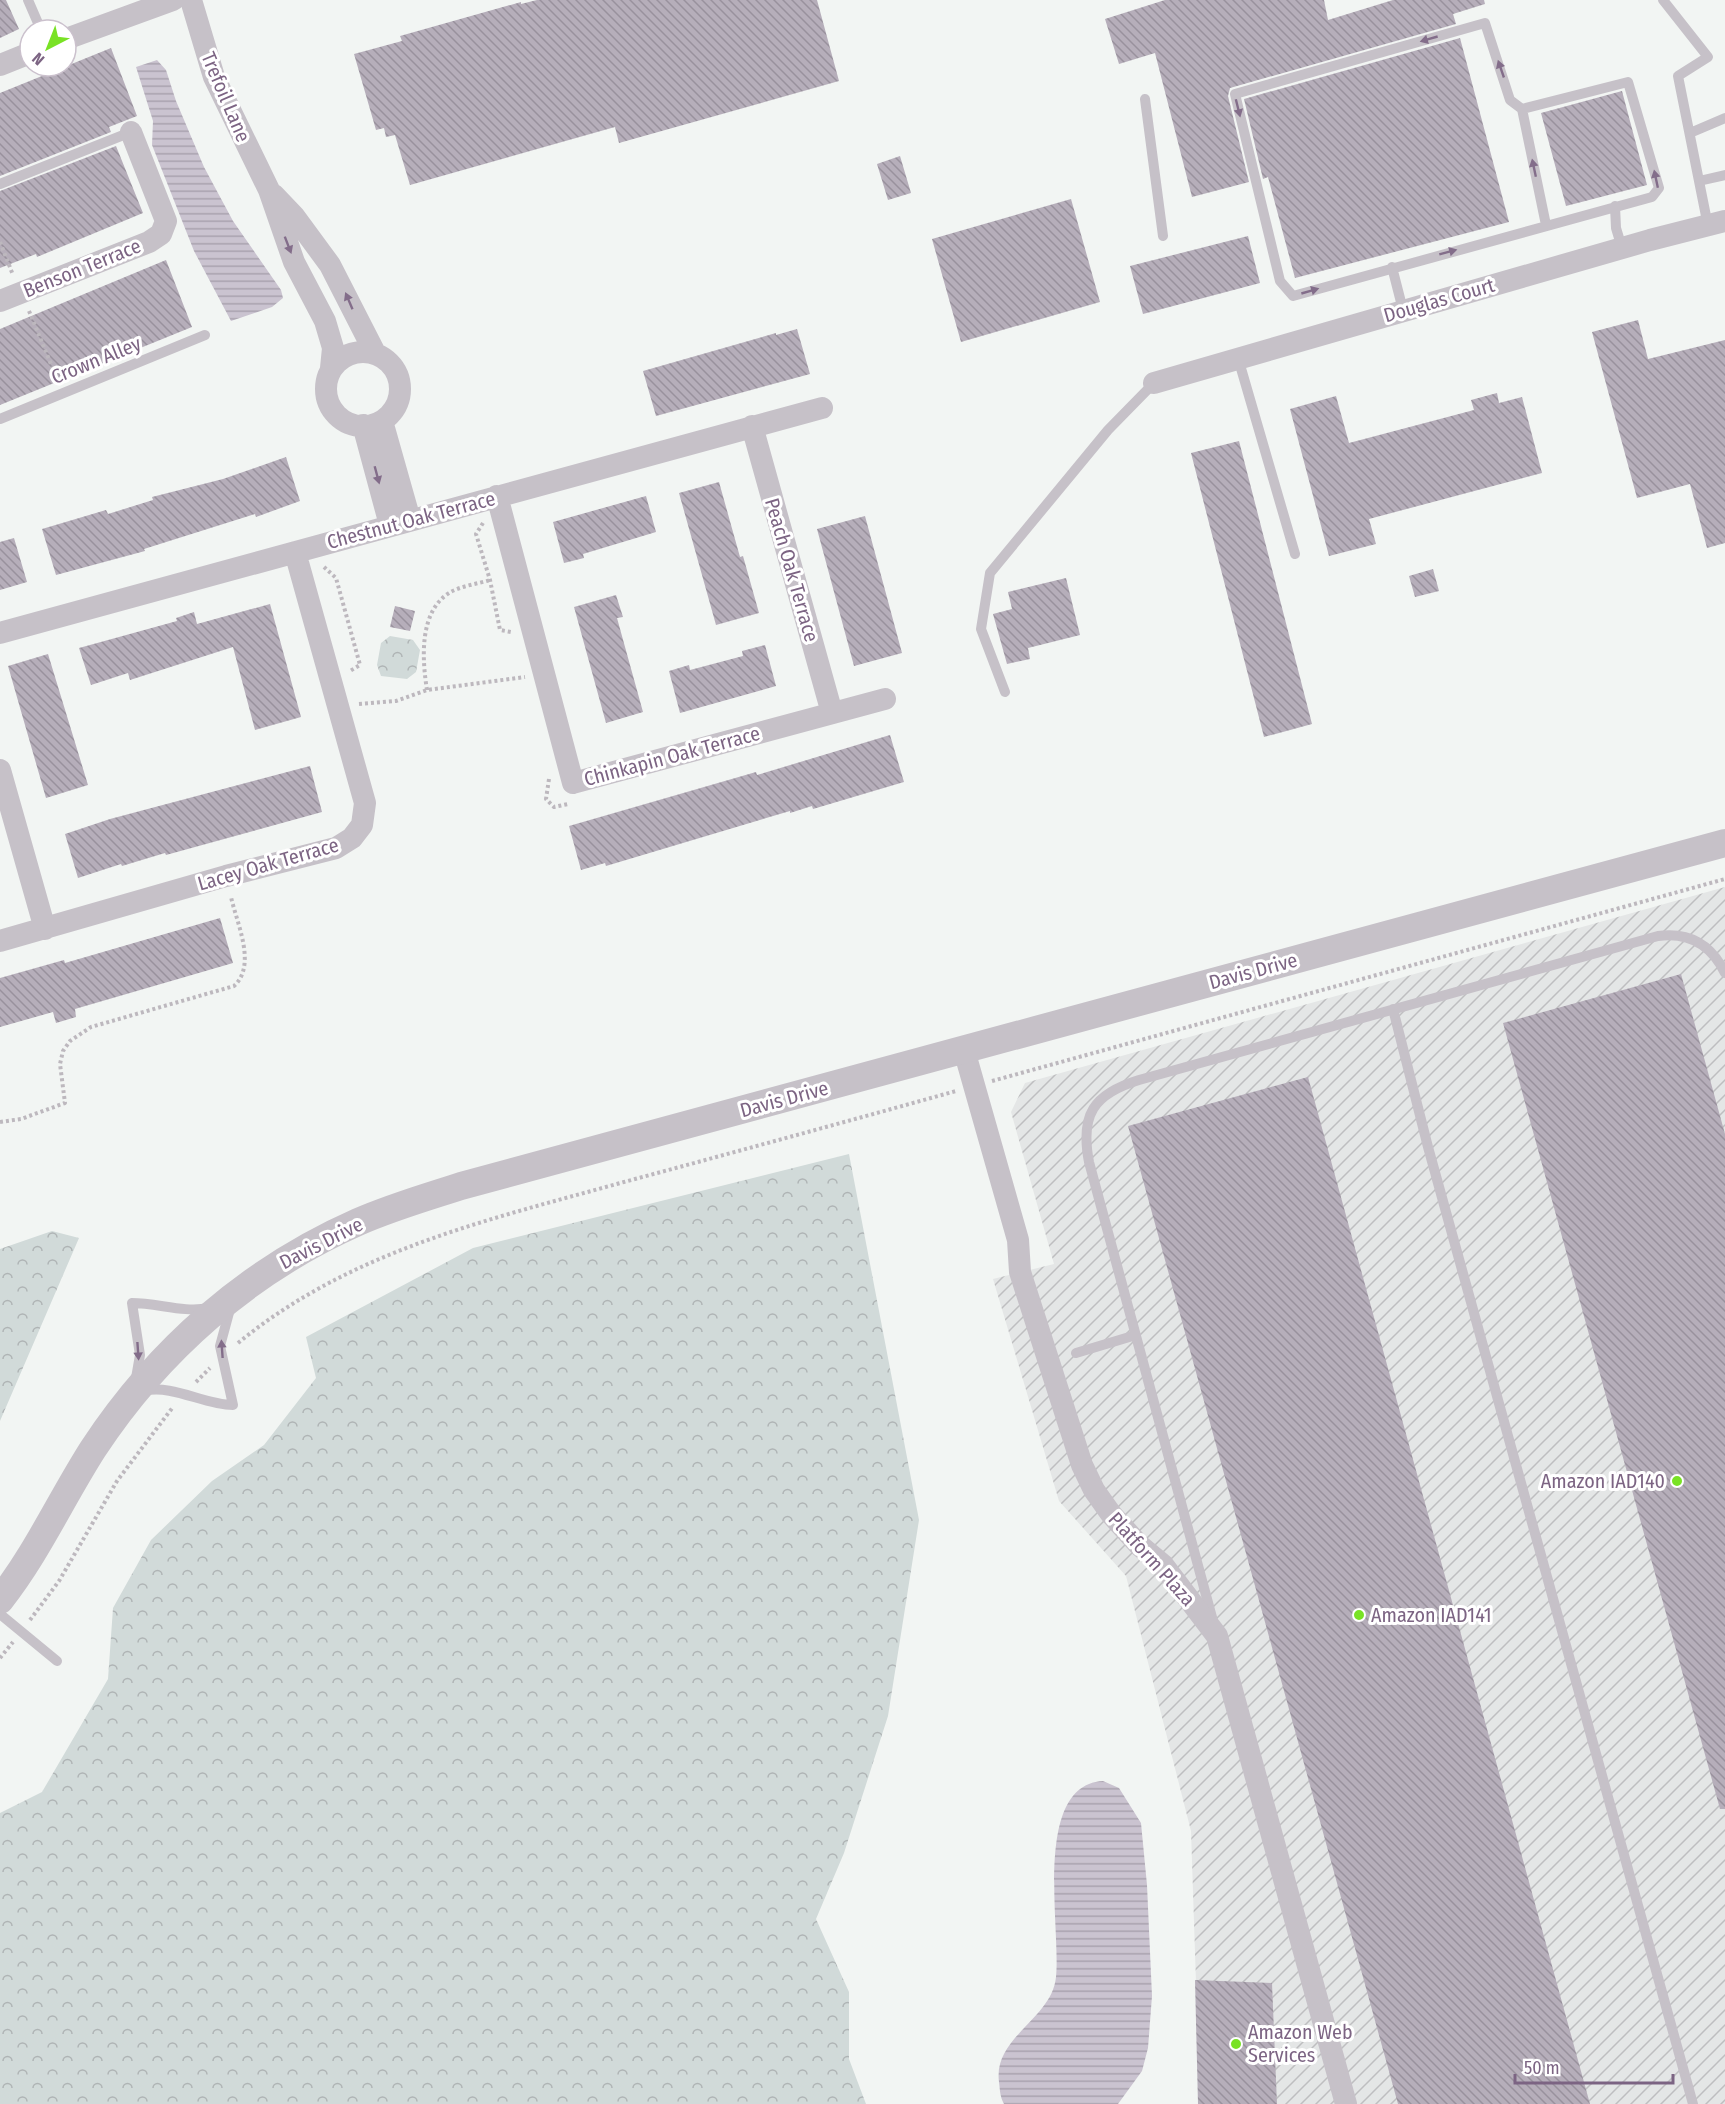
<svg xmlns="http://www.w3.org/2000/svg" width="1725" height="2104" font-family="'Fira Sans Condensed',sans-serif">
<defs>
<pattern id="industrial-furrows" width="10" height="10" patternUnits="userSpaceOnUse" patternTransform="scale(1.5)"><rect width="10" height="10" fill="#e4e6e6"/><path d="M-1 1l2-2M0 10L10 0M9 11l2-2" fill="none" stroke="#bebec0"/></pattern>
<pattern id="forest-crowns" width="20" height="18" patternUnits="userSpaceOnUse" patternTransform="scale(1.5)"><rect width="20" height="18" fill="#d1dad9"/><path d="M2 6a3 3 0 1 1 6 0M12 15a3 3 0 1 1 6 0" fill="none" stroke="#afb4b5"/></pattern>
<pattern id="water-rules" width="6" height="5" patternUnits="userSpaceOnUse" patternTransform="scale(1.5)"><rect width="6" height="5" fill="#cac3d0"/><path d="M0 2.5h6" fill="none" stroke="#a9a2ae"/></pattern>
<pattern id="building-back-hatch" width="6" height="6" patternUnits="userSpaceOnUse" patternTransform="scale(1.5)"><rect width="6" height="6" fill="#b6aeba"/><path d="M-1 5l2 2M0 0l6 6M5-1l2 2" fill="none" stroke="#99919d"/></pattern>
</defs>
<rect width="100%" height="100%" fill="#f2f5f3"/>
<path fill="url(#industrial-furrows)" d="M1725,887v1217h-525l-9,-273 -65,-255 -67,-75 -66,-222 61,-15 -43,-152 14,-29z"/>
<path fill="url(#forest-crowns)" d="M390,636l23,4 7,10 -4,22 -9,7 -26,-3 -4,-11 4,-22z
M849,1154l70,366 -31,196 -44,137 -28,66 33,73v67l17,45h-866v-291l42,-21 66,-113 5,-71 38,-68 61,-59 52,-36 52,-67 -10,-41 167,-89z
M52,1231l27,7 -79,183v-172z"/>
<path fill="url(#water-rules)" d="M157,60l9,10 10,31 28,66 29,54 48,69 2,8 -11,9 -41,14 -37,-70 -42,-106 1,-24 -17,-54z
M1103,1781l16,7 22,35 6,62 5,111 -4,52 -6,23 -24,33h-114c-4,-7 -4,-14 -5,-22 -6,-45 53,-63 57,-105 5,-49 -24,-192 47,-196z"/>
<path fill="url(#building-back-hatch)" d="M0,0h6l13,29 -19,9z
M537,0h280l22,81 -220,62 -4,-16 -205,58 -15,-50 -9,2 -2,-9 -8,2 -22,-76 48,-13 -2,-5 121,-34v2z
M1165,0h159l4,20 65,-20h91l1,4 -32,10 3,10 -226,64 -2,8 21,86 -57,15 -37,-144 -36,11 -14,-45z
M1460,38l49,184 -214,56 -27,-101 -5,2 -19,-80z
M111,48l26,68 -28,11 2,5 -111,44v-83z
M1622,91l25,94 -81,21 -25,-93z
M116,146l27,67 -106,44 -1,-3 -36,14v-77z
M900,156l11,37 -23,7 -11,-36z
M1071,199l29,103 -139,40 -29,-103z
M1248,236l12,47 -117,31 -13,-48z
M166,260l26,67 -192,78v-76z
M1638,320l10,39 77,-19v203l-18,5 -17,-64 -53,14 -45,-166z
M797,329l13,45 -154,42 -13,-45 133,-38v2z
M1497,393l2,10 23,-6 20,76 -173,46 7,25 -47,12 -39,-147 46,-13 13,47 125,-33 -3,-10z
M1239,441l73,283 -48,13 -73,-284z
M286,457l14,44 -44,16 -1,-3 -111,35 1,2 -89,24 -14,-46 64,-19 2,4 45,-14 -1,-3 71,-18z
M719,482l21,75 3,-1 16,57 -43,12 -37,-132z
M646,496l10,36 -73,22 1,4 -20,5 -11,-41z
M865,516l37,137 -48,13 -37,-137z
M14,538l13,44 -27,8v-48z
M1433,569l6,22 -24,6 -6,-21z
M1066,578l14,57 -52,13 2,11 -23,5 -14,-50 19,-5 -4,-17z
M616,595l7,22 -6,1 26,94 -37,11 -32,-116z
M270,604l31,113 -46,13 -22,-83 -103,33 -2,-7 -37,12 -12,-37 98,-27 -1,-3 18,-6 3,12z
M395,606l20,5 -5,20 -20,-4z
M765,645l11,41 -96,27 -11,-42 20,-6 1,5 53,-14 -1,-5z
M48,654l40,131 -42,13 -38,-132z
M890,735l14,47 -91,27 -1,-3 -22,7v-2l-184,55 -1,-3 -24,7 -12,-44 187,-54 1,3z
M310,766l12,46 -156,43 -1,-2 -43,13 -1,-2 -43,14 -13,-44 45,-15z
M220,918l13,45 -158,46 1,8 -20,6 -3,-11 -53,15v-49l64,-18 1,3z
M1681,974l44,160v675h-5l-217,-786z
M1308,1077l282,1027h-192l-270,-978z
M1195,1980l77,3 5,121h-79z"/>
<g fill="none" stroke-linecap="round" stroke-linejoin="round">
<path stroke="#bdb8be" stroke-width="4" stroke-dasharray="3 3" stroke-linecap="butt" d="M0,242l13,33
M29,311l29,70
M483,523l-7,11 14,46 10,50 11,2
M324,567l12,11 24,87 -10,6
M427,690c-5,-31 -8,-78 22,-97 11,-7 28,-9 41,-13
M359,704l37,-3 31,-11 98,-13
M549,779l-3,20 8,8 14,-3
M992,1081l733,-202
M0,1122l21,-3 44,-16 -5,-39 3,-13 7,-10 21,-14 143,-41c23,-21 3,-62 -3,-89
M238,1343c112,-92 249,-123 386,-161 111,-30 221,-60 332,-91
M196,1382l14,-14
M30,1620l29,-39 58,-100 56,-74
M0,1658l13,-16"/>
<path stroke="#c6c1c8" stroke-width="10" d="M28,0l13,30
M1663,0l45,57 -30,19 30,150
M1145,99l18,137
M1522,109l106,-27 31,106 -7,9 -359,99 -13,-15 -45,-187 250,-71 25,77 12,9 24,116
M1690,133l35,-15
M1699,181l26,-6
M0,184l131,-52
M1615,206l1,22 6,20
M1392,267l11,43
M1238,358l57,196
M0,419l205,-84
M1005,692l-24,-63 9,-56 118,-143 46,-47
M1393,1009l35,138 265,957
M1076,1353l60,-18
M136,1378l4,-23 -8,-52c26,0 51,10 77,5
M143,1391c31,-7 60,14 90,14l-13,-59 10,-37
M0,1614l57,47
M1213,1621l-124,-459c-9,-47 4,-68 50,-82l519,-144c30,-4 53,8 67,37"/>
<path stroke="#c6c1c8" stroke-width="22" d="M191,0l23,77 55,113 25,72 31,59 8,27 -2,20
M66,39l107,-39
M0,65l30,-12
M274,195l20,21 36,49 45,88
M0,301l149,-59 12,-8 5,-13 -35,-89
M326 389a37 37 0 1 1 74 0a37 37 0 1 1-74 0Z
M1154,383l496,-143 75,-19
M382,421l28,99
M363,425l27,100
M752,426l80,287
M497,496l76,287 312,-84
M0,633l822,-225
M0,770l45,159
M0,941l226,-65 110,-28 16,-10 10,-13 3,-22 -70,-251
M964,1050l54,190 2,32 62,193 12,25 17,24 28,31 24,20 54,71 129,468"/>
<path stroke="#c6c1c8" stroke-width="28" d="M0,1600c37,-47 61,-101 93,-151 65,-99 156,-179 265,-227 34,-15 69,-25 103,-36l1264,-343"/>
</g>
<defs><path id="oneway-solid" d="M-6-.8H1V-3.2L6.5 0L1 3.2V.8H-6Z" transform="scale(1.5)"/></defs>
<g fill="#836d8a">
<use href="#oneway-solid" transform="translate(1429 39) rotate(164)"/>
<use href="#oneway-solid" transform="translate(1501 69) rotate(-109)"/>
<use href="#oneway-solid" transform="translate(1238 108) rotate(76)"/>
<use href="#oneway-solid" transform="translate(1534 168) rotate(-102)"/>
<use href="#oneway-solid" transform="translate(1656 179) rotate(-102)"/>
<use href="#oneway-solid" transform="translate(288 245) rotate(69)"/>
<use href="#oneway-solid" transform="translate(1448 252) rotate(-15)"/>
<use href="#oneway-solid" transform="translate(1310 291) rotate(-16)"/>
<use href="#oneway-solid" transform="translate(349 301) rotate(-113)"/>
<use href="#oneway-solid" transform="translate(377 475) rotate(75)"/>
<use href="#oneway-solid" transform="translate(222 1349) rotate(-94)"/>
<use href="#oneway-solid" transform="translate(138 1351) rotate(86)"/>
</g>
<g fill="#79e225" stroke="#fff" stroke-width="2">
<circle cx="1677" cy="1481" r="6"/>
<circle cx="1359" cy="1615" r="6"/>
<circle cx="1236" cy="2044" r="6"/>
</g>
<g text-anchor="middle" stroke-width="6" stroke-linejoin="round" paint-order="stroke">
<g font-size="20" fill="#7c6483" stroke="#fff">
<text transform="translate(226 97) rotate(67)" y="7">Trefoil Lane</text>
<text transform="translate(82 268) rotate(-22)" y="7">Benson Terrace</text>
<text transform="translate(1439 300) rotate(-16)" y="7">Douglas Court</text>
<text transform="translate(96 360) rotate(-22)" y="7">Crown Alley</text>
<text transform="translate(411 520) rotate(-15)" y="7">Chestnut Oak Terrace</text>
<text transform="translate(792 570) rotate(74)" y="7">Peach Oak Terrace</text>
<text transform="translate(672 756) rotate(-15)" y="7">Chinkapin Oak Terrace</text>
<text transform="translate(268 864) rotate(-16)" y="7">Lacey Oak Terrace</text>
<text transform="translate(1253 971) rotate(-15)" y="7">Davis Drive</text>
<text transform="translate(784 1099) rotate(-15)" y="7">Davis Drive</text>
<text transform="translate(321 1243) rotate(-27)" y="7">Davis Drive</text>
<text transform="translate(1152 1559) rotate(48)" y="7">Platform Plaza</text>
</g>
<g font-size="20" fill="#7c6483" stroke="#fff" text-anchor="start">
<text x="1665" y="1488" text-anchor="end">Amazon IAD140</text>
<text x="1371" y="1622">Amazon IAD141</text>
<text x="1248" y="2039">Amazon Web<tspan x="1248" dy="23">Services</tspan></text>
</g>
</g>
<g transform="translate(48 48) rotate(222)"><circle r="28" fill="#ffffff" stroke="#cbc1cd" stroke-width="1.5"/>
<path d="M0-4.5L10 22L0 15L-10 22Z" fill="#79e225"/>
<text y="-9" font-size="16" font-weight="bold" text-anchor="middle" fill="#7c6483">N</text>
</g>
<path d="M1515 2074v9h158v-9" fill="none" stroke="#7c6483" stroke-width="3"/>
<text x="1524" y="2074" font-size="18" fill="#7c6483" stroke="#ffffff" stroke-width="4.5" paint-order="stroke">50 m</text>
</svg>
